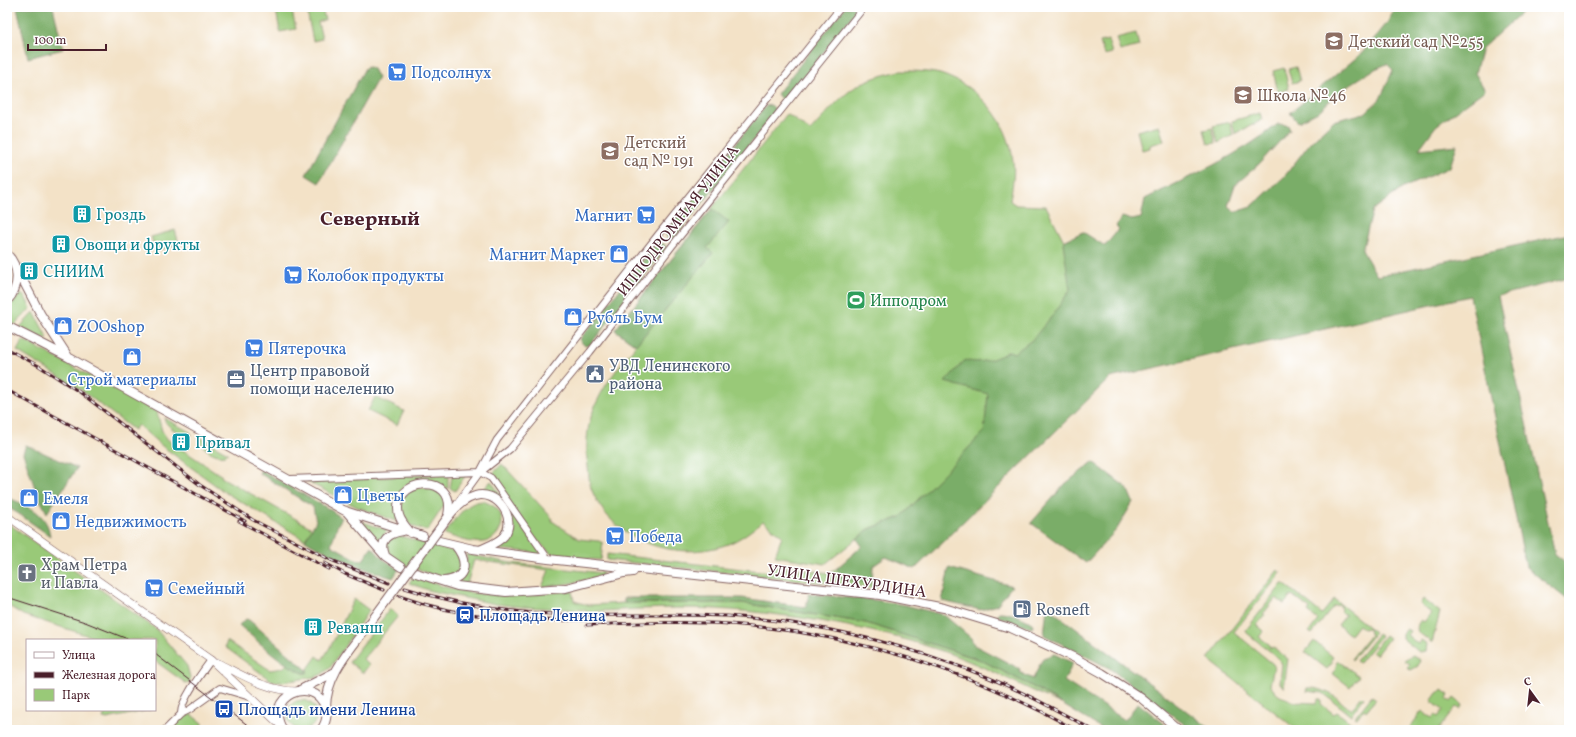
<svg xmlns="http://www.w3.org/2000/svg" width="1576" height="737" font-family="Vollkorn,serif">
<rect width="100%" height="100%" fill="#fff"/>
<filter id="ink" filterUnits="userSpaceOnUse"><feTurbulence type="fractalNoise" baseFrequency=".025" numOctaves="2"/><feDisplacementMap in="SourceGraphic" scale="8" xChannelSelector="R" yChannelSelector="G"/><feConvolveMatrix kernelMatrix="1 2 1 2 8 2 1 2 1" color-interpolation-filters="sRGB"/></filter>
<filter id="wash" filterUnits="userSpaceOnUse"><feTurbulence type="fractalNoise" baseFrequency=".012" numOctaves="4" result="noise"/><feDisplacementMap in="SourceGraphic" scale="16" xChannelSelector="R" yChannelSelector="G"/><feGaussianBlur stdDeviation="0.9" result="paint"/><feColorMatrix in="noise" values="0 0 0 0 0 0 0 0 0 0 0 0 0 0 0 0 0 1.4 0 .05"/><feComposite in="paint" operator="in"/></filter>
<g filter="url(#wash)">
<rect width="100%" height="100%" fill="#f3e2c7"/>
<path fill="#99c978" stroke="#727452" d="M291,7l5,22 -16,3 -4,-22z
M306,7h16l3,13 -7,2 4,17 -9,2z
M1136,33l3,13 -19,5 -4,-13z
M1108,40l4,13 -8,2 -4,-13z
M1296,67l4,14 -8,2 -4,-14z
M1284,68l5,21 -11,3 -5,-21z
M900,71c13,0 27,0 40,3 39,12 69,47 73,87 2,14 -1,27 -3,40l6,4 30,1 18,35 19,-9 15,16 -75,146 -122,123 -32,12 -44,35 -50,-8 7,-20 -19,-15c-11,9 -22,18 -35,23 -51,19 -117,-2 -137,-56 -2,-6 -2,-14 -3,-21 -2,-17 -2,-37 4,-53 9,-27 27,-47 44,-69l-21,-15 172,-216 23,17c16,-16 31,-37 52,-48 12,-6 25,-9 38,-12z
M1260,113l2,7 -27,14 -3,-13z
M1230,122l3,13 -15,8 -5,-17z
M1159,125l5,16 -14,4v3l-8,2 -5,-19z
M1212,128l4,15 -8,1 -4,-14z
M175,230l4,14 -23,7 -5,-14z
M7,261c6,10 6,21 0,31z
M21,294l4,3 6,11 -16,17 -8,-5v-11z
M34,312l13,25v3l-27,-13z
M23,340l134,72 5,19 6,9 54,36 -1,1 91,51 -7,12 -79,-47 -64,-47 -24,-21 -4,5 -53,-40 -64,-39z
M375,397l29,14 -7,14 -29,-14z
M164,418l26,14 2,3c-9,1 -26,-7 -28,-17z
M200,437l26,15 2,1c-8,8 -31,-6 -28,-16z
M502,464l50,54v3l27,18 20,2 4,2 -2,17c-10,-1 -34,-1 -43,-4 -23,-8 -51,-58 -65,-78l1,-6z
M448,474v15c-12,-6 -43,-16 -47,5 -2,8 -1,20 -5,27l-39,-14 -51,-26z
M464,475l1,1 -10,15 -5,-3 2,-12z
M491,481l50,72 -1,1h-6l-2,-2 -37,-3 8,-7 7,-30 -6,-9 -23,-11z
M418,487l14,2 11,5 2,10 -18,27c-7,-2 -16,-4 -21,-10 -6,-6 -6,-21 0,-27 3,-3 8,-4 12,-7z
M483,501c5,2 10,4 14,8 11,12 2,30 -13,33 -13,2 -27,-4 -40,-8 11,-13 20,-32 39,-33z
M363,522l24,8 -8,13 -17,-18z
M7,524h2l147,105 31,37 3,11v5l-3,2 -32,-23v-21h-53l-79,-25 -16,-10z
M397,535l56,16 6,4 2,11 -4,7 -7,4 -9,1 -41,-15 -12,-9 -2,-12z
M466,554l45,9 92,10 -1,3 -30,7 -30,4 7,-17 -75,-10 -7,24 -13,-2 13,-23z
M607,554l162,18 2,-7 59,8 7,-5 6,11 35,6 -3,3 -268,-28z
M1278,570l3,3 -47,59 39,32 1,2 -4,19c3,4 6,9 10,11 5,2 8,2 12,6l25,1 1,-4h3v5l13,10 3,-2 18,14 -1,4h-57l-89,-71z
M414,576c11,4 23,9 35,12 40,11 82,7 123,3l2,10 14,4 36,-2h118l124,20 115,37 56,29 24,15c-35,-16 -69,-34 -105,-48 -70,-26 -150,-40 -225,-46 -48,-4 -97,-1 -145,2l-1,-2 -63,-3 -27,-3 -64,-13 -22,-8z
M1282,584h2l38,30 12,-15 41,33 -23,28 -1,-1 19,-24 -1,-7 -6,1 -5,-4 -8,10 -12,-10 8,-10 -5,-3 -1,-7 -6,1 -22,28 -3,-2 9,-12 -10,-8 2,-3 -18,-14 -8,9 -8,-6 -13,16 2,1 -8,10 7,6 -5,6 11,8 -1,2 2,1 2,-1 15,12 -4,29 -4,-5 2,-19 -4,-6 -31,-25 -1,-3z
M354,599l15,11 -39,58 -8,6 -7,3 -33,5h-6l-7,-3 -44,-32 2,-6 43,29 13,-2 4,-4 16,9h4v-3l10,-14 5,4c13,-19 21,-40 32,-61z
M1423,599l17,13 -8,31 -14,-11c-2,-5 0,-9 3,-12l3,2 7,-9 -11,-9z
M390,609l8,7 -35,43 6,6 -6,8 -14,-11z
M1406,629l4,2 -3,4 11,9 3,-4 6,4 -1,7 -7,1 -17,-14v-5z
M1378,634l3,2 -22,27 -3,-2z
M1385,635l4,3 -13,17 -4,-3z
M1314,641l19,16 -2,3 2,2 -6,7 -22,-17z
M1413,655l7,5 -2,6 -7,4 -4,-2 3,-4 -6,-4z
M1338,661l21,15 -9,11 -18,-14 4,-4 -1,-1 2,-3 -1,-2z
M1307,688c19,-1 31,11 44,22l11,-14 2,2 -13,17 -28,-22 -17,-2z
M1442,690l7,5 -2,3 4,4 3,-4 9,7 -3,4 -4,-2 -18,23h-30l14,-19 10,7 3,-3 3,2 5,-7 -11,-8v-2l5,-7z
M1372,696l4,3 -10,12 -2,-2 -7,9 -2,-1z
M287 715a15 15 0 1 1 30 0a15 15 0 1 1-30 0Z
M106,710h44l-43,9 -4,-1z
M189,713l13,10v7h-34l17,-16z"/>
<path fill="#7aad68" stroke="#62664a" d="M17,7h36l10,42 -35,9z
M845,7h14l-72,92 -5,1 -5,-6z
M1395,7h134l-6,4 -41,37 -7,25 10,17 -49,36 -17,23 38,-4 -7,22 -47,21 -30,22 -11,40 15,26 192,-42v44l-71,18 57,258 14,11v36l-43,-34 -56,-271 -360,82 -195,191 -29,-12 -13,9 -1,18 -29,-5 -6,-11 25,-22 -5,-7 12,-10 32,-12 83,-85 4,-38 -43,-12 20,-22c13,5 32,-1 44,-9l5,2 18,-13 20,-24 18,-26 -7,-47 1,-2 19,-9 22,14 14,-17 -3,-3 6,-9 10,3 9,-2 4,-19c45,-23 94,-43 133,-75l10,1 2,5 -32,35 -23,20 -7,21 7,6 16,-5 33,-30 26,-34 23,-22 32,-8 15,-14 13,-29 -6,-6 -12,5 -34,21 -23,22 -20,10 -8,-9 72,-60 26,-31z
M369,67l4,2 5,9 -59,105 -13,-8 59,-107z
M771,105l3,3 1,5 -101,126 -4,1 -4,-4v-6l100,-124z
M712,209l17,13 -22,26 6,5 -77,92 -21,-15z
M657,243h5l3,2 1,4 -76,96 -5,1 -4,-4 -1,-3z
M26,445l51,23 -30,45 -10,-19 -14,-41z
M1093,462l34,26 6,14 -16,27 -31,34 -55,-40 34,-39z
M261,470l68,39 13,9 -4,6 -7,21 27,15h5l9,-13 11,12 16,10 -6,9c-31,-9 -61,-22 -88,-38l11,-19 -3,-14 -54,-34z
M7,497c19,9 40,14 43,39l-31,-22 -12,-7z
M949,568l63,18 -15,19 -16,5 -39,-9z
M809,594l65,6 31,5 39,10 27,23 3,7 46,24 -1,3 14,7 10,-21 11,-4 19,9 -9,18 61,39 13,-17 34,27h-68l-67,-41 -56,-29 -115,-37 -124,-20h-118v-5h118l64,9z
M1047,607l165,123h-20l-83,-62 -65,-33z
M999,612c11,0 23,5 33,11l1,4 -2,1 -32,-11 -2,-3z
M246,619l3,1 58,50v3c-15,1 -55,-37 -68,-48z"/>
</g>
<g filter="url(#ink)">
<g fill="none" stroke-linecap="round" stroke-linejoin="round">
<g stroke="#856362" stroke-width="8">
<path id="tertiary" d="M482,471l28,-22 80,-97 82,-106 192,-239
M290,479l190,-7 11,6 3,4 54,77
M456,505l24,-33 17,-32 160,-204 184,-229
M181,714c-1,-13 22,-43 30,-54
M165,730l16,-16 8,-4 31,-22 30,9"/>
</g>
<g stroke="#856362" stroke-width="8">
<path id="secondary" d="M7,516l204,144 69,65
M218,663c26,13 50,28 79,28"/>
</g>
<g stroke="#856362" stroke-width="10">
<path id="primary" d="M7,254c13,13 13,33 0,47
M17,269l24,46 26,40
M7,326l61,31 277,154 78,25
M346,511l39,45 16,11
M448,517c7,-9 16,-18 27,-21 21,-7 43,22 29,40 -6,7 -16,10 -24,14
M411,533c-5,-6 -10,-11 -12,-18 -10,-37 59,-45 49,0
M439,541l34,8 75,10 332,36 64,13 66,20 65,30 27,15 39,25 38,32
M385,555c-6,-15 4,-22 18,-24
M416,573l41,13 49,6 60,-4 58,-15 9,-1
M444,581c24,-2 24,-20 11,-36
M300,690l33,-17
M326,708c0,-34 25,-59 44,-85
M283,730c-21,-33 30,-56 42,-23 3,8 1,16 -4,23"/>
</g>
<use href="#tertiary" stroke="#fff" stroke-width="6"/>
<use href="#secondary" stroke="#fff" stroke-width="7"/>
<use href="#primary" stroke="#fff" stroke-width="8"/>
<path stroke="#4a1f2b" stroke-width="1" d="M7,597l78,25 45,18
M155,654l99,76"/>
<g stroke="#4a1f2b" stroke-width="3">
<path id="rail" d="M7,349l32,17 42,27 119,92 53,35 78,40 58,23
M7,390l238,131
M239,521l90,48
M325,563l20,11 39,16
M405,588c47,15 98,24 147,26 59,3 117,-1 175,2 89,6 178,28 260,61 37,15 71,34 106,53
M399,596c63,23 129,26 195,24
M587,625c47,-2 95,-4 142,-1 122,9 241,46 347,106"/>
</g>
<use href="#rail" stroke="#fff" stroke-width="1.5" stroke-dasharray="4.5" stroke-linecap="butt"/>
<g stroke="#856362" stroke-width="10" stroke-linecap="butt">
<path id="primary-bridge" d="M370,623l78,-106"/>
</g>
<use href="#primary-bridge" stroke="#fff" stroke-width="8"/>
</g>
</g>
<defs>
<g id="school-square" transform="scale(1)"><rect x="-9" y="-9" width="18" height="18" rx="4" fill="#8d6e63" stroke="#fff"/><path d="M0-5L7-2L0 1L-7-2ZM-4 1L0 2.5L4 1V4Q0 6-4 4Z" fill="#fff"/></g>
<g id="supermarket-square" transform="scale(1)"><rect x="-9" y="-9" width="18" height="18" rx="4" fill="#3f7fe0" stroke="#fff"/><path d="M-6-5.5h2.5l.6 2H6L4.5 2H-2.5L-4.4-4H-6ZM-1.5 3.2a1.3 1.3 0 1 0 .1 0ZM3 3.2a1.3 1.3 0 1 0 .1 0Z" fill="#fff"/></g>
<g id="building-square" transform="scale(1)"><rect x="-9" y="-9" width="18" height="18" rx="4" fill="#0f9aa8" stroke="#fff"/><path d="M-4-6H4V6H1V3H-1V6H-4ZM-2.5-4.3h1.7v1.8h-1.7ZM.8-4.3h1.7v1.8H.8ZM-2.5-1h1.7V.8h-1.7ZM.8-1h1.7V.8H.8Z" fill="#fff"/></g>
<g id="shop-square" transform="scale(1)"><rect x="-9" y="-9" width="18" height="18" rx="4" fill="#3f7fe0" stroke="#fff"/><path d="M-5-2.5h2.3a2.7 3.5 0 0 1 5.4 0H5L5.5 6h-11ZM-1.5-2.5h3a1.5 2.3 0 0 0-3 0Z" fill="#fff"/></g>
<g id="stadium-square" transform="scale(1)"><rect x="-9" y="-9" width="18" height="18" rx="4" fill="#2e9e5b" stroke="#fff"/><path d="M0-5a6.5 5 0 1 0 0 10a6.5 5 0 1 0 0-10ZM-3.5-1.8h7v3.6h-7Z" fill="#fff"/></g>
<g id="civic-square" transform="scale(1)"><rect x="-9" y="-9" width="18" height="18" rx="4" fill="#5c6f8a" stroke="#fff"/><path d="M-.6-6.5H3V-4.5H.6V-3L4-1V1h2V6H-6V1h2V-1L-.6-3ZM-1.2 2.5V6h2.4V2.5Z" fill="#fff"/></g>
<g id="office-square" transform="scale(1)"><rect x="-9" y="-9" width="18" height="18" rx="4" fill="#5c6f8a" stroke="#fff"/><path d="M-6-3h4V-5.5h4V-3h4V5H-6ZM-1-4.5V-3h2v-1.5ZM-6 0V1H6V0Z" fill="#fff"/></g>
<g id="church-square" transform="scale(1)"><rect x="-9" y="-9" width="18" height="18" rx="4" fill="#6b7280" stroke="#fff"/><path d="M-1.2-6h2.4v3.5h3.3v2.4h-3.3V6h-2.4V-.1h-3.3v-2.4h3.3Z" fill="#fff"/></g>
<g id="fuel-square" transform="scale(1)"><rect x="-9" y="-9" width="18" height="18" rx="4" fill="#5c6f8a" stroke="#fff"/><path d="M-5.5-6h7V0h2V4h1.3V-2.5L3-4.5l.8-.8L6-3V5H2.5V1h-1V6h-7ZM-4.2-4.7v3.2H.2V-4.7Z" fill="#fff"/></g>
<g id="station-square" transform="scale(1)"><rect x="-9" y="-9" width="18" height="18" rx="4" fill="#1a4fb4" stroke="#fff"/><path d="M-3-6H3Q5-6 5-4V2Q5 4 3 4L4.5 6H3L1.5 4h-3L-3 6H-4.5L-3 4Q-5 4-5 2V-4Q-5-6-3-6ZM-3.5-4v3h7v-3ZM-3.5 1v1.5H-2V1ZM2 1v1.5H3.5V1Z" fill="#fff"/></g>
<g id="bus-square" transform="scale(1)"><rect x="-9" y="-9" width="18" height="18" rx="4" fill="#1a4fb4" stroke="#fff"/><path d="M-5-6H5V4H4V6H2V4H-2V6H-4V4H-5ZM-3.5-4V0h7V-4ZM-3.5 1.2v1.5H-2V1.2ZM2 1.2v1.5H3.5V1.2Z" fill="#fff"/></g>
</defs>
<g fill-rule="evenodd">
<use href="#school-square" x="1334" y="41"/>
<use href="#supermarket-square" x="397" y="72"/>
<use href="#school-square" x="1243" y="95"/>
<use href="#school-square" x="610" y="151"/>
<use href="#building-square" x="82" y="214"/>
<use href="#supermarket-square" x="646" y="215"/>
<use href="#building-square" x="61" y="244"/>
<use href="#shop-square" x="619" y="254"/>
<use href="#building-square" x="29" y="271"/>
<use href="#supermarket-square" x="293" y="275"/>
<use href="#stadium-square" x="856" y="300"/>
<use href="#shop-square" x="573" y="317"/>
<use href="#shop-square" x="63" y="326"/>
<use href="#supermarket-square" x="254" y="348"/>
<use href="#shop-square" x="132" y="357"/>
<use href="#civic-square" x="595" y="374"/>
<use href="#office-square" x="236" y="379"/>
<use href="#building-square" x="181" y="442"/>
<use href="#shop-square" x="343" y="495"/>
<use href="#shop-square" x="29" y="498"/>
<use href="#shop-square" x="61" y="521"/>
<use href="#supermarket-square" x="615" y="536"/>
<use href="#church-square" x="27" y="573"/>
<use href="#supermarket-square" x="154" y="588"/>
<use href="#fuel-square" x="1022" y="609"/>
<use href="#station-square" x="465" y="615"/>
<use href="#building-square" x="313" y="627"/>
<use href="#bus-square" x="224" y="709"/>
</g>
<g text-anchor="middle" stroke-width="3" stroke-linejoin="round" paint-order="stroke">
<g font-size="16" fill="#785e54" stroke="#fff" text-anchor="start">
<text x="1348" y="47">Детский сад №255</text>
<text x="1257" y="101">Школа №46</text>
<text x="624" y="148">Детский<tspan x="624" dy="18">сад № 191</tspan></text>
</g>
<g font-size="16" fill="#366cbe" stroke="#fff" text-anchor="start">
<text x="411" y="78">Подсолнух</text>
<text x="632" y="221" text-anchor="end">Магнит</text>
<text x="605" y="260" text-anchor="end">Магнит Маркет</text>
<text x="307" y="281">Колобок продукты</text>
<text x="587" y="323">Рубль Бум</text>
<text x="77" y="332">ZOOshop</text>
<text x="268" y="354">Пятерочка</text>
<text x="132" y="385" text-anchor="middle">Строй материалы</text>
<text x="357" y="501">Цветы</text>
<text x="43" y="504">Емеля</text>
<text x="75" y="527">Недвижимость</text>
<text x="629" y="542">Победа</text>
<text x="168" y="594">Семейный</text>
</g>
<g font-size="16" fill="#0d838f" stroke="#fff" text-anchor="start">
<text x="96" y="220">Гроздь</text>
<text x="75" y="250">Овощи и фрукты</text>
<text x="43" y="277">СНИИМ</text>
<text x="195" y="448">Привал</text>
<text x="327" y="633">Реванш</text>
</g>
<g font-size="16" fill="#4a1f2b" stroke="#fff">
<text transform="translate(677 220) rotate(-52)" y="6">ИППОДРОМНАЯ УЛИЦА</text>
<text transform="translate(847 580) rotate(8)" y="6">УЛИЦА ШЕХУРДИНА</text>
</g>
<g font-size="16" fill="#27864d" stroke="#fff" text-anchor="start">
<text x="870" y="306">Ипподром</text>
</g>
<g font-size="16" fill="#4e5e75" stroke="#fff" text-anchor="start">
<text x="609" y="371">УВД Ленинского<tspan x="609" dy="18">района</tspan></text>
<text x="250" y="376">Центр правовой<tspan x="250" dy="18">помощи населению</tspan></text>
<text x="1036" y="615">Rosneft</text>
</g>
<g font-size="16" fill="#5b616d" stroke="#fff" text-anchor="start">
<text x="41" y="570">Храм Петра<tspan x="41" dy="18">и Павла</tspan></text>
</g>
<g font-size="16" fill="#164399" stroke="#fff" text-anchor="start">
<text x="479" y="621">Площадь Ленина</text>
<text x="238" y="715">Площадь имени Ленина</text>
</g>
<g font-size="20" font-weight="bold" fill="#4a1f2b" stroke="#fff">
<text x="370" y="225">Северный</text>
</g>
</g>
<rect width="1576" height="737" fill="none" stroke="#fff" stroke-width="24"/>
<rect x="26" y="639" width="130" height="72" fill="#ffffff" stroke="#b7a5aa"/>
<rect x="34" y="652" width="20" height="6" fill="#ffffff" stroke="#b7a5aa"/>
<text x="62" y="659" font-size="12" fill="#4a1f2b">Улица</text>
<rect x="34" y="672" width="20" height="6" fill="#4a1f2b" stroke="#b7a5aa"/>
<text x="62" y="679" font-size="12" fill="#4a1f2b">Железная дорога</text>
<rect x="34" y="689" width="20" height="12" fill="#99c978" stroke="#b7a5aa"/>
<text x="62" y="699" font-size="12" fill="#4a1f2b">Парк</text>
<g transform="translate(1530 691) rotate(345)" stroke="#ffffff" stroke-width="3" paint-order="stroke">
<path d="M0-3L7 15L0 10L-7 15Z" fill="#4a1f2b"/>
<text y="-6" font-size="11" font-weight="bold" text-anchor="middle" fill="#4a1f2b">С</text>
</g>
<path d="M28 44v6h78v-6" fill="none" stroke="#4a1f2b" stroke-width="2"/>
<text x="34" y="44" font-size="12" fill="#4a1f2b" stroke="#ffffff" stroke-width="3" paint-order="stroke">100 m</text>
</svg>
